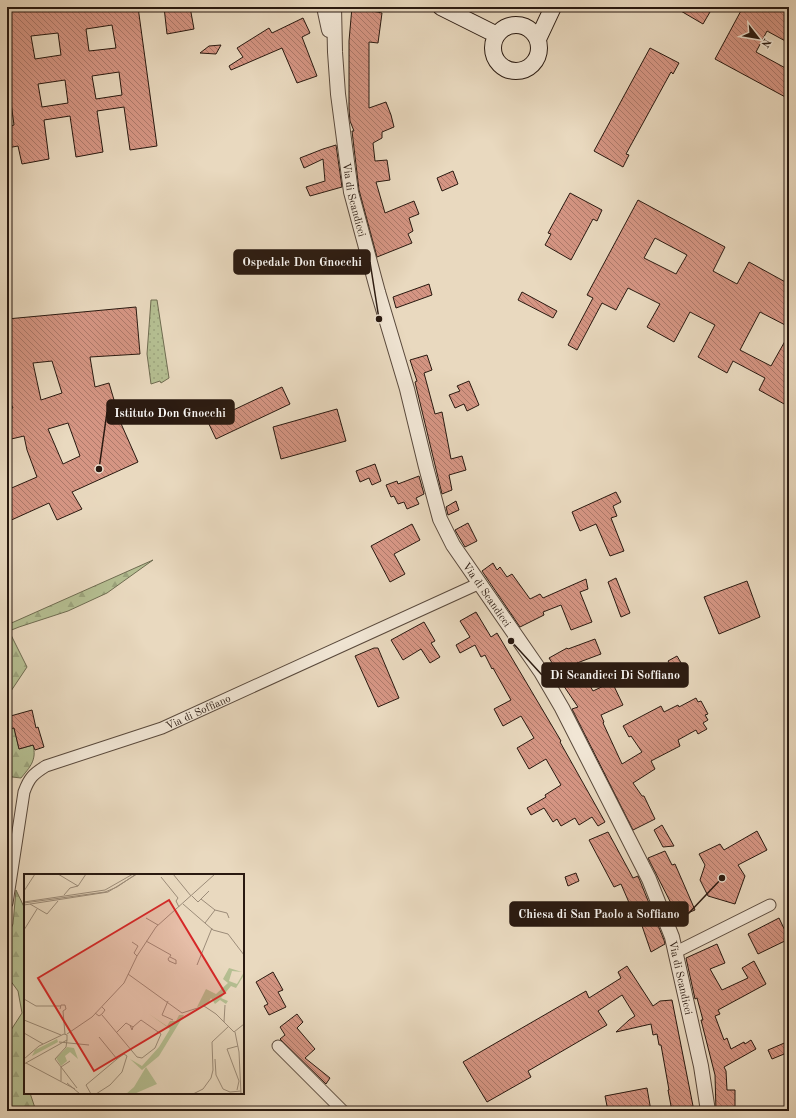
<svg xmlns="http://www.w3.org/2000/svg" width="796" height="1118" font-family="'Old Standard TT',serif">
<defs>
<pattern id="grass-dots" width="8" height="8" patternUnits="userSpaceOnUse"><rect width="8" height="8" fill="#b5bf92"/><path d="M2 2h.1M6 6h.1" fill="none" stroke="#9ca47d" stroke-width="1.8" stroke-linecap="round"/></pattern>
<pattern id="forest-firs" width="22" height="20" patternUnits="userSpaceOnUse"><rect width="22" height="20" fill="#b5bf92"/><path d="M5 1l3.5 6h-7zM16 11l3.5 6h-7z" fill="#9ca47d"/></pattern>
<pattern id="building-back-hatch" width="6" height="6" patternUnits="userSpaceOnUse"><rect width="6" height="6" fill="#d59583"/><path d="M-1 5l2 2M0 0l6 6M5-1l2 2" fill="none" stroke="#ad796a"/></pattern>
</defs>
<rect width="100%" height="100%" fill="#e9d9bf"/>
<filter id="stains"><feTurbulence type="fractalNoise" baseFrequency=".005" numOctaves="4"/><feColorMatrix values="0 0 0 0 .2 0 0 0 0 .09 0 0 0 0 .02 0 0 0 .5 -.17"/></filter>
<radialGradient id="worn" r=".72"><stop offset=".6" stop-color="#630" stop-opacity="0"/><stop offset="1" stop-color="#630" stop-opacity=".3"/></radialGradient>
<path fill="url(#grass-dots)" stroke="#6f6c51" d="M151,300h6l12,78 -8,5 -1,-2 -9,3 -4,-30z"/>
<path fill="url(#forest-firs)" stroke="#6f6c51" d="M153,560l-46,33 -39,18 -49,16 -10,4 18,36 -20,30v-72z
M7,720l2,9 5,-1 5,21 14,-4c4,15 -3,22 -12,33l-9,-1 -5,-12z
M16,890l9,19v145l-1,2 1,1v36h5l6,18h-29v-87l4,6 11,-17 -4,-22 -11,-15v-39l6,-13z"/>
<path fill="url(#building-back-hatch)" stroke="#291910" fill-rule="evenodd" d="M17,7h121l19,139 -27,4 -6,-43 -27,4 6,41 -27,5 -6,-41 -26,4 5,39 -27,5 -4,-18 -11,2v-21l7,-2 -5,-37h-2v-79zM112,25l4,23 -27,3 -3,-22zM58,33l3,22 -26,4 -4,-23zM119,72l3,23 -26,4 -4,-23zM65,80l3,23 -26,4 -4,-23z
M164,7h26l4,22 -27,5z
M352,7h20v4l10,2 -4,30 -9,-1v66l17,-6 5,13 3,12 -12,5v6l-9,5 2,18 12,-1 3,20 -14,2 9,31 29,-12 5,13 -10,4 4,13 -5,3 4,9 -35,14 -18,-67 -7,-59h2l-4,-10 -1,-12v-68z
M674,7h34l-2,3 4,2 -7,12z
M743,7h46v36l-22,-12 -11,21 33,18v29l-74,-40z
M303,18l7,15 -8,4 15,39 -20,7 -15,-35 -51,22 -2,-4 14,-9 -6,-9 32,-20 3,5z
M221,45l-5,9 -16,-1 9,-7z
M650,48l29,15 -6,11 -2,-2 -45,82 3,1 -6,12 -29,-16z
M336,145l6,42 -32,9 -4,-9 19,-6 -2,-22 -19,9 -4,-10 23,-9z
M453,171l5,13 -16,7 -5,-13z
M570,193l32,17 -5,11 -4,-2 -22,41 -26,-15 6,-11 -3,-1z
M638,200l87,47 -12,24 24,13 12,-22 40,22v43l-29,-15 -20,38 31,16 18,-32v65l-3,6 -27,-15 6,-12 -32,-17 -6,12 -29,-16 17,-32 -25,-13 -16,30 -27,-15 13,-23 -32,-16 -12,22 -14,-7 -25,47 -9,-5 25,-47 -6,-3zM655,238l32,17 -11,19 -32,-16z
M429,284l3,11 -36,13 -3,-11z
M522,292l35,19 -4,7 -35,-18z
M136,307l4,47 -50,3 5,30 14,-4 8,27h-2l23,52 -66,30 10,17 -25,11 -8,-17 -42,19v-32l30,-13 -10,-27 -3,-14 -17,4v-30l6,-2 -6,-12v-77zM52,361l10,32 -21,7 -8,-37zM68,423l12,33 -17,8 -15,-35z
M427,355l5,15 -8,3 11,41 7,-2 9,47 11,-3 4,14 -17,5 3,15 -10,4 -27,-112 2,-1 -7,-21z
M469,381l10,24 -12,6 -3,-7 -9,4 -6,-13 11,-4 -3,-5z
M282,387l8,17 -74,35 -8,-17z
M337,409l9,32 -65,18 -8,-32z
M375,464l6,17 -9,4 -3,-7 -9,4 -4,-11z
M419,476l5,18 -8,4 3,6 -12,5 -3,-7 -6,2 -4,-8 -3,1 -5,-12 11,-4 1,3z
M616,492l5,10 -8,4 4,10 -6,2 13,33 -14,5 -14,-32 -16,7 -8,-19z
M456,501l3,9 -11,5 -2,-8z
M468,523l9,18 -12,6 -10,-17z
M412,524l8,16 -26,14 11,20 -15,8 -19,-36z
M493,563l4,7 3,-3 7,10 5,-3 18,25 10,-5 3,4 43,-19 2,10 -8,3 12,30 -21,8 -10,-25 -18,7 1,3 -24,12 -38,-56z
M616,578l14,35 -9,4 -13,-35z
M747,581l13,36 -41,17 -15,-37z
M476,612l15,25 6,-4 64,108 -1,1 45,80 -7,4 -6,-9 -13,8 -4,-7 -14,8 -4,-7 -4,3 -9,-14 -13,7 -4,-7 19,-11 -1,-2 16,-10 -15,-26 -17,10 -12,-21 17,-10 -13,-22 -18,10 -9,-17 17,-9 -18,-32 -1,1 -7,-14 -4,2 -6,-12 -15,8 -4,-8 14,-8 -10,-16z
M424,622l11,19 -4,2 9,14 -10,6 -9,-14 -18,11 -12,-20z
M595,639l6,15 -24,9 16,28 19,-9 11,23 -22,10 3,7 -1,1 19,41 20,-12 -11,-16 -2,1 -6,-11 38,-20 3,6 14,-7 1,2 17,-9 2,4 3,-1 7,13 -3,1 3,5 -5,3 4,6 -9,5 -2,-4 -18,10 2,6 -29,15 4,8 -22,14 9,13h2l11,23 -22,11 -61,-121 6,-2 -19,-28 2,-2 -12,-19 18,-10 1,1z
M374,648h4l21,50 -21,9 -23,-51z
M677,656l6,10 -9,5 -6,-10z
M32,710l4,18 2,-1 6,20 -9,3 -2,-5 -14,4 -5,-21 -5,1 -2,-12z
M662,825l12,21 -11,1 -9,-17z
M757,831l10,19 -29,15 7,11 -10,28 -27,-8 -8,-16 5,-15 -6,-11 21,-10 4,6z
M608,832l25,46 5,-2 26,64 1,4 -14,8 -11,-32 -3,1 -16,-37 -7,3 -25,-47z
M665,851l7,14 3,-1 20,46 -17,7 -30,-59z
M576,873l3,8 -11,5 -3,-9z
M779,918l10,21 -31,15 -10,-20z
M717,944l8,19 -15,6 12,21 26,-12 -6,-10 12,-7 12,23 -48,26 2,4 -5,2 9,24 3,-2 4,11 13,-7 1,2 6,-4 5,9 -32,18 2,4 1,19h8v21h-19l-1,-36 -14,-55h2l-6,-22 -2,1 -9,-41z
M627,966l26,40 7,-5 12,-1 22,111h-22l-4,-21h1l-8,-45h-2l-2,-11 -4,1 -2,-11 -35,8 13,-12 6,-4 -13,-21 -24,16 9,14 -79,46 3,6 -44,25 -24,-40 123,-71 3,7 32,-20 -3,-6z
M273,972l10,18 -5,2 8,15 -17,8 -5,-9 4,-2 -12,-22z
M297,1014l6,8 -6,6 18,21 -10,9 25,20 -4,6 -46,-45 5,-4 -5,-8z
M789,1041v11l-17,7 -4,-9z
M647,1088l4,23h-43l-3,-15z"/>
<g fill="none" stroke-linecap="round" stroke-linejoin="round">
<g stroke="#59493c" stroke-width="13">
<g id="minor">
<path id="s1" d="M7,903l17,-111c5,-14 9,-18 22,-26l116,-38 318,-145"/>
<path d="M676,952l94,-47"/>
<path d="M278,1046l65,65"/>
</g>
</g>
<g stroke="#59493c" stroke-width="16">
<g id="tertiary">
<path d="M324,7l5,23"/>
<path id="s2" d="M334,7l1,45 3,42 13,98 27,100 29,97 19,78 14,52 13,26 88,127 21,36 87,171 23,58 29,129 7,45"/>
</g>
</g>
<g stroke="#291910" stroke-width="18">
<path id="secondary" d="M441,7l56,28
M493 48a23 23 0 1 1 46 0a23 23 0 1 1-46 0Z
M538,39l15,-32"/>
</g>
<use href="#minor" stroke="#f1e6d5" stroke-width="11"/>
<use href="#tertiary" stroke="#f1e6d5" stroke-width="14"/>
<use href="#secondary" stroke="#f1e6d5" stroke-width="16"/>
</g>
<g text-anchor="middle" stroke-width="3" stroke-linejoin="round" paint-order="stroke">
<g font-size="11" fill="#291910" stroke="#f1e6d5">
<text dy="4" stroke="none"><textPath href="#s2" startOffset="194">Via di Scandicci</textPath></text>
<text dy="4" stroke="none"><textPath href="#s2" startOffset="614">Via di Scandicci</textPath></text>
<text dy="4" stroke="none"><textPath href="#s1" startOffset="309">Via di Soffiano</textPath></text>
<text dy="4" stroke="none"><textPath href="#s2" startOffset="1046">Via di Scandicci</textPath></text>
</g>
</g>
<g transform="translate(24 874)">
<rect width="220" height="220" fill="#e9d9bf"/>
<path d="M33,165l1,3 -26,14 3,-6zM43,173l7,1 4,11 -8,-7 -5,4 2,5 -6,5 -5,-8zM122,193l11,17 -23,10h-8l8,-7z" fill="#b5bf92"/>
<path d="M205,94l13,4 -10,-1 -3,10 8,3 7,-12v3l-8,13 -5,-2 -10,12 7,3 -2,3 -6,-4 -5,4 -4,-6 -4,7 -10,2 9,-18 10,5 12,-11 -5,-4zM125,140l18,12 3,-5h6l3,-6h5l-25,41 -17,14 -12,-11 12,7 17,-19 11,-18z" fill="#b5bf92"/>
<path fill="none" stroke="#9c8c79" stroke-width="1" d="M34,0l20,12M149,0l18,22M137,3l17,21 -2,3 3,6M0,17l11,-17M40,21l6,-7 8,-2 8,-12M168,22l6,6 11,-11M177,25l14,11 12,3 2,5M0,28l81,-12 28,-16M0,29l81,-11 12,-5 19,-13M6,30l17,10 11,-13M159,30l30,26 15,4 16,21M0,31l84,-13 29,-18M122,44l12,7M181,49l10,-13M0,56l13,-21M122,67l25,14 -3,4 1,2 7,3v-4l-6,-3M108,68l6,4 -4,7 3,3M173,91l15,-37M104,100l54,39 22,-7 12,8 18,18 10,-8M0,125l12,7h25M144,127l-6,14 11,5M36,135l1,-4h4l1,4 -3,2M39,137l2,23M71,139l4,3 3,-2 3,-4 -3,-3M78,141l35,42 5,1 13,-10 6,-14 -20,-14 -8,7M0,146l37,15M200,148l1,-17M211,158l4,20 2,42M0,159l19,11M92,159l10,-10 7,4 -1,3 -2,-5M43,160l25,-17 32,-34 13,-27 19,-29 59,-53M43,166l-1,7 -11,12 22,29M35,168l30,3M0,185l15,-13 25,-12 3,1v5l-43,24M191,185l1,16 7,14 7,3 11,-1M2,189l49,26M37,207v-14l9,-6M43,209l13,11M213,216l2,-9 -12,-32 11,-3M67,220l-5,-9 31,-26 -18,-22M72,220l14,-9 12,-13 5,-16 -3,-2 -7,5M169,220l10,-5 8,-11 2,-8 -1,-28 17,-16"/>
<path fill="#d62828" fill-opacity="0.15" stroke="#d62828" stroke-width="2" d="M145,26l56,93 -131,78 -56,-93z"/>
<rect width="220" height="220" fill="none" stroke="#291910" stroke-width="2"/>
</g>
<path fill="none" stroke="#291910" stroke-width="1.5" d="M379 319L370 262M99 469L107 412M511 641L542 675M722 878L688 914"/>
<g fill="#291910" stroke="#f1e6d5" stroke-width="1.5">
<circle cx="379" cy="319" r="4"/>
<circle cx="99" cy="469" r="4"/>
<circle cx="511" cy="641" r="4"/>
<circle cx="722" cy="878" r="4"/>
</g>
<g fill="#291910" stroke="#291910" stroke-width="1.5">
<rect x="234" y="250" width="136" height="24" rx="4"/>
<rect x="107" y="400" width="127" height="24" rx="4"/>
<rect x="542" y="663" width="146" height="24" rx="4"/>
<rect x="510" y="902" width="178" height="24" rx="4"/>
</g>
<g font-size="12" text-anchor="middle" font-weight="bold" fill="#fff">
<text x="302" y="266">Ospedale Don Gnocchi</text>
<text x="170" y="417">Istituto Don Gnocchi</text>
<text x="615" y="679">Di Scandicci Di Soffiano</text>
<text x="599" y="918">Chiesa di San Paolo a Soffiano</text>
</g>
<rect width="796" height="1118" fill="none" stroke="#e9d9bf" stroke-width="24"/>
<rect x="8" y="8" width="780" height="1102" fill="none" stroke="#291910" stroke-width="2"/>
<rect x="12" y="12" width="772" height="1094" fill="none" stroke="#291910"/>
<g transform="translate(758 38) rotate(121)" stroke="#f1e6d5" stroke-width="3" paint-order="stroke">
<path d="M0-3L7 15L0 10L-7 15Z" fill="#291910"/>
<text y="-6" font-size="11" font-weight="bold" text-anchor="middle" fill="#291910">N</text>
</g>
<rect width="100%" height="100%" filter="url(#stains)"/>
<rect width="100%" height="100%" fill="url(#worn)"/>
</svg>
